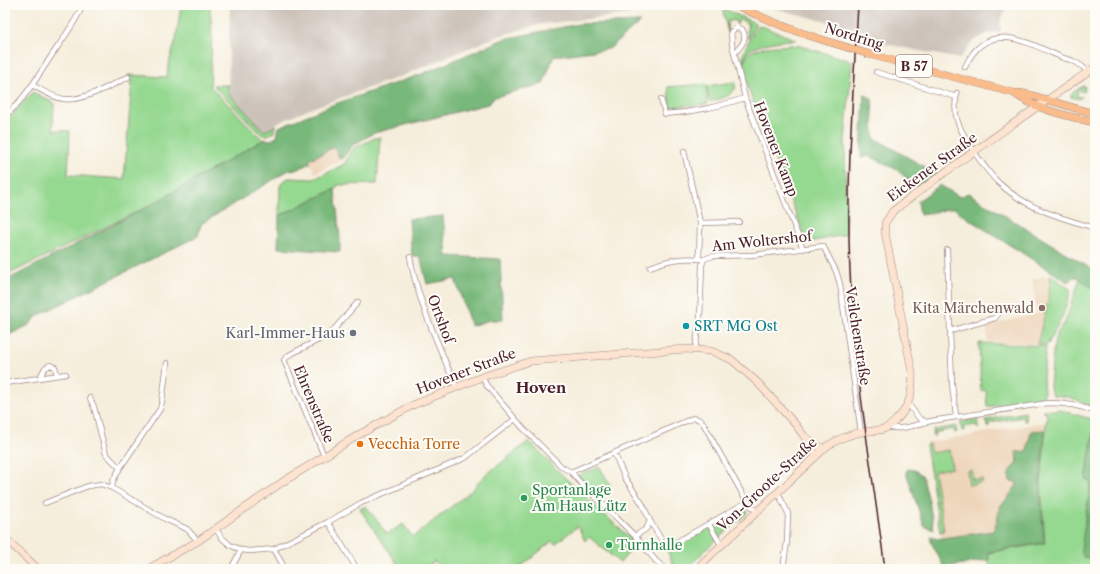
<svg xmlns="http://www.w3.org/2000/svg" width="1100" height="574" font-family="'Libre Caslon Text',serif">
<rect width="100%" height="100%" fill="#fdfcf7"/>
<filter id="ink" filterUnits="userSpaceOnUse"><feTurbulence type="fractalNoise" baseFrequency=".025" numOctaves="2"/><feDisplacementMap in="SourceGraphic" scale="8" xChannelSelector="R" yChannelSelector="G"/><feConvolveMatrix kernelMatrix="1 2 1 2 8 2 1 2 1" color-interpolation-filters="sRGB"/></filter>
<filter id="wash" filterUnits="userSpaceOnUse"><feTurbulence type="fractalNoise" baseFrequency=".012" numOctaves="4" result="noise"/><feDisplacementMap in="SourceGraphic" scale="16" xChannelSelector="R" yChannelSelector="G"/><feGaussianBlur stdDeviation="0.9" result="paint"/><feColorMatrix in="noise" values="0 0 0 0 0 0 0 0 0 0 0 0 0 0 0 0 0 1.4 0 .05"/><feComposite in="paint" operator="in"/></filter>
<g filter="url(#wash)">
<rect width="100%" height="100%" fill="#f6eedc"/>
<path fill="#eed6bb" d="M334,147l7,13 -26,13 -7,-13z
M1051,275l-3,27 -11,42 -50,-2v-16l50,-13 -5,-34z
M1047,422l-11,108 -94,10 -16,-97z"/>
<path fill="#ccc2b9" d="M230,5h439l-45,10 -83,9 -46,13 -93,39 -90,32 -37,16 -1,3 -10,4 -36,-38z
M761,5h246l-7,18 1,8 -15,3 -12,7 -15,18 -93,-19 1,-8z"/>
<path fill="#95d890" stroke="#707c5e" d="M181,5h29l2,31 -2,50 53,54 -112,65 -146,71v-104l2,-1 -2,-7v-44l4,-2 24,-26 21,11 -1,27 17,1 -2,44 56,4 8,-98 -4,-6 39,2 1,-11 8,-27z
M724,9l31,14v3l-7,13 -1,-10 2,-5 -10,-5 -2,6 -2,-5 -8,2 1,11 -5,-21z
M759,25l2,1 36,14c-9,-1 -41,4 -48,11 -3,3 -4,8 -6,11 -2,-10 10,-29 16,-37z
M790,45l10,1 52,15 -7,80 1,93 -39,9 -59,-155c0,-8 -5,-17 -4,-25 3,-19 32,-16 46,-18z
M734,82l2,6c-7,10 -16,11 -26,14l-3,-15 1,17 -38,3 -2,-20 38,-3 1,2z
M213,85h15v8l36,38 10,-4 1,-3 1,2 -2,6 -6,3h-6z
M1084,85l1,3 -1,4 -6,-2 -1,6 5,1 -3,2 -8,-2v-3z
M380,137l-3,47 -39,1 -3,4 -56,27 1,-30 3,-5 6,-3 24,1 18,-8 13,-7 10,-16 21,-10z
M1051,275l20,15 -9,28 -14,26h-11l11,-42z
M1080,278l15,12v119c-11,-6 -28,-15 -41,-13l-3,-4 -1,-6 3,-34 2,-13 7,-14h2z
M979,343l67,3 -3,31 1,18 -2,3 -55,9 -1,-17 -5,1z
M1043,410h17l35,10 -9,59 5,1 -6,39 -1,39 11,-1v12h-105l-2,-16 57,-10 -4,-60 6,-68z
M1025,412l1,9h-2l-1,-4 -34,6v4h-2l-1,-7z
M977,419l2,9h-2l-1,-3 -12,2v4h-2l-2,-9z
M956,426l1,6 -2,1 -2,-4 -19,4 1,3h-3l2,-6z
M529,441l27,28 80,75 -16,19 -31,-26 -4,4 -7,-15 -23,18 -3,-3 -34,28h-77l-8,-9 1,2 -10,7h-31l5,-4 -38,-56 6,-3 21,28 16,-10 10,13 58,-46 12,-14z
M929,444l2,9 18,-3 3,18 -18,3 10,60 -4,1 -14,-87z
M600,467l11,20 -15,8 -20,-19z
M971,470l2,10 9,-1 1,3 -14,3 -2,-14z
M1095,490v40l-6,-1z
M745,507l2,5 -2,3 -33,29 -26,25h-11l-8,-19z"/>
<path fill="#78b87a" stroke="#616c52" d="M640,22l-31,27 -55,7 -11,28 -48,13 -7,7 -114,29 -21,12 -12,15 -7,-13 -25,13 1,3 -12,6 -9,1 -88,54 -3,12 -159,79 -10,10 -24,12v-56l146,-76 112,-65 2,-1 6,1 6,-3 2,-10 53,-22 90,-31 82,-35 75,-15z
M864,94l8,5 2,39 63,36 -20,13 -20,-17 -27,-14 -9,2z
M940,185l20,12 8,-4 127,78v19l-18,-13h-3l-6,5 -109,-69 -5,-5 -34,7 -2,-14z
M335,189l5,49v14l-62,-4 1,-32z
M443,216l4,40 53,3 3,61h-13l-19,6 -16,-47 -28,5 -7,-28h-8l-3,-37z
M1095,420v70l-6,38 6,2v27l-11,1 -3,-8 10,-69 -5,-2z
M1045,430l-5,53 4,60 -56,9 1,8 -45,7 -13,-25v-5l6,2 6,-1 50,-7 4,-10 2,-12 2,-4 6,-6 10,-14 -1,-3 -6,-1c-3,-10 0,-11 7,-18l-1,-11 11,-1 4,-20z
M908,469l6,1 8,5 7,26 5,29 -10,-4 -18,-54z"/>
</g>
<g filter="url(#ink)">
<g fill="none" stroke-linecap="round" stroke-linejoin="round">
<g stroke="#a08684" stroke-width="6">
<path id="street" d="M5,7l2,-2
M734,54c6,-7 15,-15 8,-25l-6,-1 -5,4 1,12 13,54 58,151
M965,67c22,-49 62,-25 98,-9 9,1 19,7 25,14
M876,72l80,25
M32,85c10,5 21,13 32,14 17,3 49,-14 64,-22
M957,93c-5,23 2,35 14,54 8,12 17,26 28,36 26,25 62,35 96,45
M661,99l4,15c30,-2 51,-7 80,-16
M5,116c20,-17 33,-40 47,-61 11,-16 23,-32 31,-50
M684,151l16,72 -1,36
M700,223l39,-1
M947,250l5,134 4,32
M410,257c8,46 29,88 46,130
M650,267c16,-7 33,-10 50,-8
M950,331l45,-13 7,-9
M695,349l5,-30 2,-54 2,-6 9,-3 40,-1 70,-9 13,25 4,13 21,148
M40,377l5,-9 5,-3 5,2 2,8
M482,377l5,9 36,42 39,39 9,5 122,-54 5,1 5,4 44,79 10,10
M5,383l61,-9
M90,398l4,9 12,47 14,14
M908,404l11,14 7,4
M888,427c14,4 29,-3 43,-6l117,-18c16,0 32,2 47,9
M614,453l11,25 18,27 7,16 11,18
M324,456l-40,-96 5,-5 41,-21 28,-32
M571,472l7,8 57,56 21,25 10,8
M112,488l1,-7 7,-13 40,-59 2,-7 5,-39
M778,493l10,20 -1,29 -4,27
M45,503l43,-17 13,-2 11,4 53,31 22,10 11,12
M328,522l29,47
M709,524l12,21
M216,529l5,8 9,8 11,5 9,1 24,-2 54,-27 33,-19 104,-45 50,-39
M635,536l11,-7 4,-8
M673,544l74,-42
M274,549l11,20
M231,569l10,-19"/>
</g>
<g stroke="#a08684" stroke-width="8">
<path id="secondary" d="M804,436l19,13
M5,538l33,31
M148,569l50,-28 83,-58 79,-49 53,-29 69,-28 49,-16 155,-12 25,2 21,9 26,23 37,41 9,12 6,10 6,9
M696,569l131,-123c10,-6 23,-12 35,-14 8,-1 17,-1 24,-4 4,-2 7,-5 10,-8 14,-13 17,-29 16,-48l-27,-140v-9l8,-12c65,-50 134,-97 202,-144"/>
</g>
<g stroke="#a08684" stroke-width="8">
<path id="primary" d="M736,5c35,18 72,31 110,42
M868,54l146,39h6l14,3 61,18
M1014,93c24,18 53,22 81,30"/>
</g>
<use href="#street" stroke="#fff" stroke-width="4.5"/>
<use href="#secondary" stroke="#fde4d1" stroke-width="7"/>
<use href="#primary" stroke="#fabc8b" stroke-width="7"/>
<path stroke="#4a1f2b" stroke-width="1.5" d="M858,5c-5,89 -12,177 -8,266 4,100 22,199 35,298"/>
<g stroke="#a08684" stroke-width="8" stroke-linecap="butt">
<path id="primary-bridge" d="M846,47l22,7"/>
</g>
<use href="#primary-bridge" stroke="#fabc8b" stroke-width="7"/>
</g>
</g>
<circle fill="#8d6e63" stroke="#fdfcf7" stroke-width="1.5" cx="1042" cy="308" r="4"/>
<circle fill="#0f9aa8" stroke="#fdfcf7" stroke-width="1.5" cx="686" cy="326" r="4"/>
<circle fill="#6b7280" stroke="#fdfcf7" stroke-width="1.5" cx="353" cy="333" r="4"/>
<circle fill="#e8710a" stroke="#fdfcf7" stroke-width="1.5" cx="360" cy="444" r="4"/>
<g fill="#2e9e5b" stroke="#fdfcf7" stroke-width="1.5">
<circle cx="524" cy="498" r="4"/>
<circle cx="609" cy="545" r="4"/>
</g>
<g text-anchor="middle" stroke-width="4" stroke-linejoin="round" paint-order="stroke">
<rect fill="#fdfcf7" stroke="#806168" stroke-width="1" x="896" y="55" width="36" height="22" rx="3"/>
<g font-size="13" font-weight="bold" fill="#4a1f2b">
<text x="914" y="71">B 57</text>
</g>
<g font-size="14" fill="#4a1f2b" stroke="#fdfcf7">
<text transform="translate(854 36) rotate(17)" y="5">Nordring</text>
<text transform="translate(776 149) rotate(69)" y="5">Hovener Kamp</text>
<text transform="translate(932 167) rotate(-36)" y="5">Eickener Straße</text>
<text transform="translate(762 241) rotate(-6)" y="5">Am Woltershof</text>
<text transform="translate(441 319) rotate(69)" y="5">Ortshof</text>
<text transform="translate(858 336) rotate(81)" y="5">Veilchenstraße</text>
<text transform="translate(466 371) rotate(-21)" y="5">Hovener Straße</text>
<text transform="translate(314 404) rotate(67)" y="5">Ehrenstraße</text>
<text transform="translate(767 484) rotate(-43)" y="5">Von-Groote-Straße</text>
</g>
<g font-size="14" fill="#785e54" stroke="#fdfcf7" text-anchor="end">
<text x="1034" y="313">Kita Märchenwald</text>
</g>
<g font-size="14" fill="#0d838f" stroke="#fdfcf7" text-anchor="start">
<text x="694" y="331">SRT MG Ost</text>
</g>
<g font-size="14" fill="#5b616d" stroke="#fdfcf7" text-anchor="end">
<text x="345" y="338">Karl-Immer-Haus</text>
</g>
<g font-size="14" fill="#c56008" stroke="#fdfcf7" text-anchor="start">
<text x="368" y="449">Vecchia Torre</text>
</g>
<g font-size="14" fill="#27864d" stroke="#fdfcf7" text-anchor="start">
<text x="532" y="495">Sportanlage<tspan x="532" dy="16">Am Haus Lütz</tspan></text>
<text x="617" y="550">Turnhalle</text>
</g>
<g font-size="15" font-weight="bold" fill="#4a1f2b" stroke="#fdfcf7">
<text x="541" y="393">Hoven</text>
</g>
</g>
<rect width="1100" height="574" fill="none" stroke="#fdfcf7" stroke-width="20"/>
</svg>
